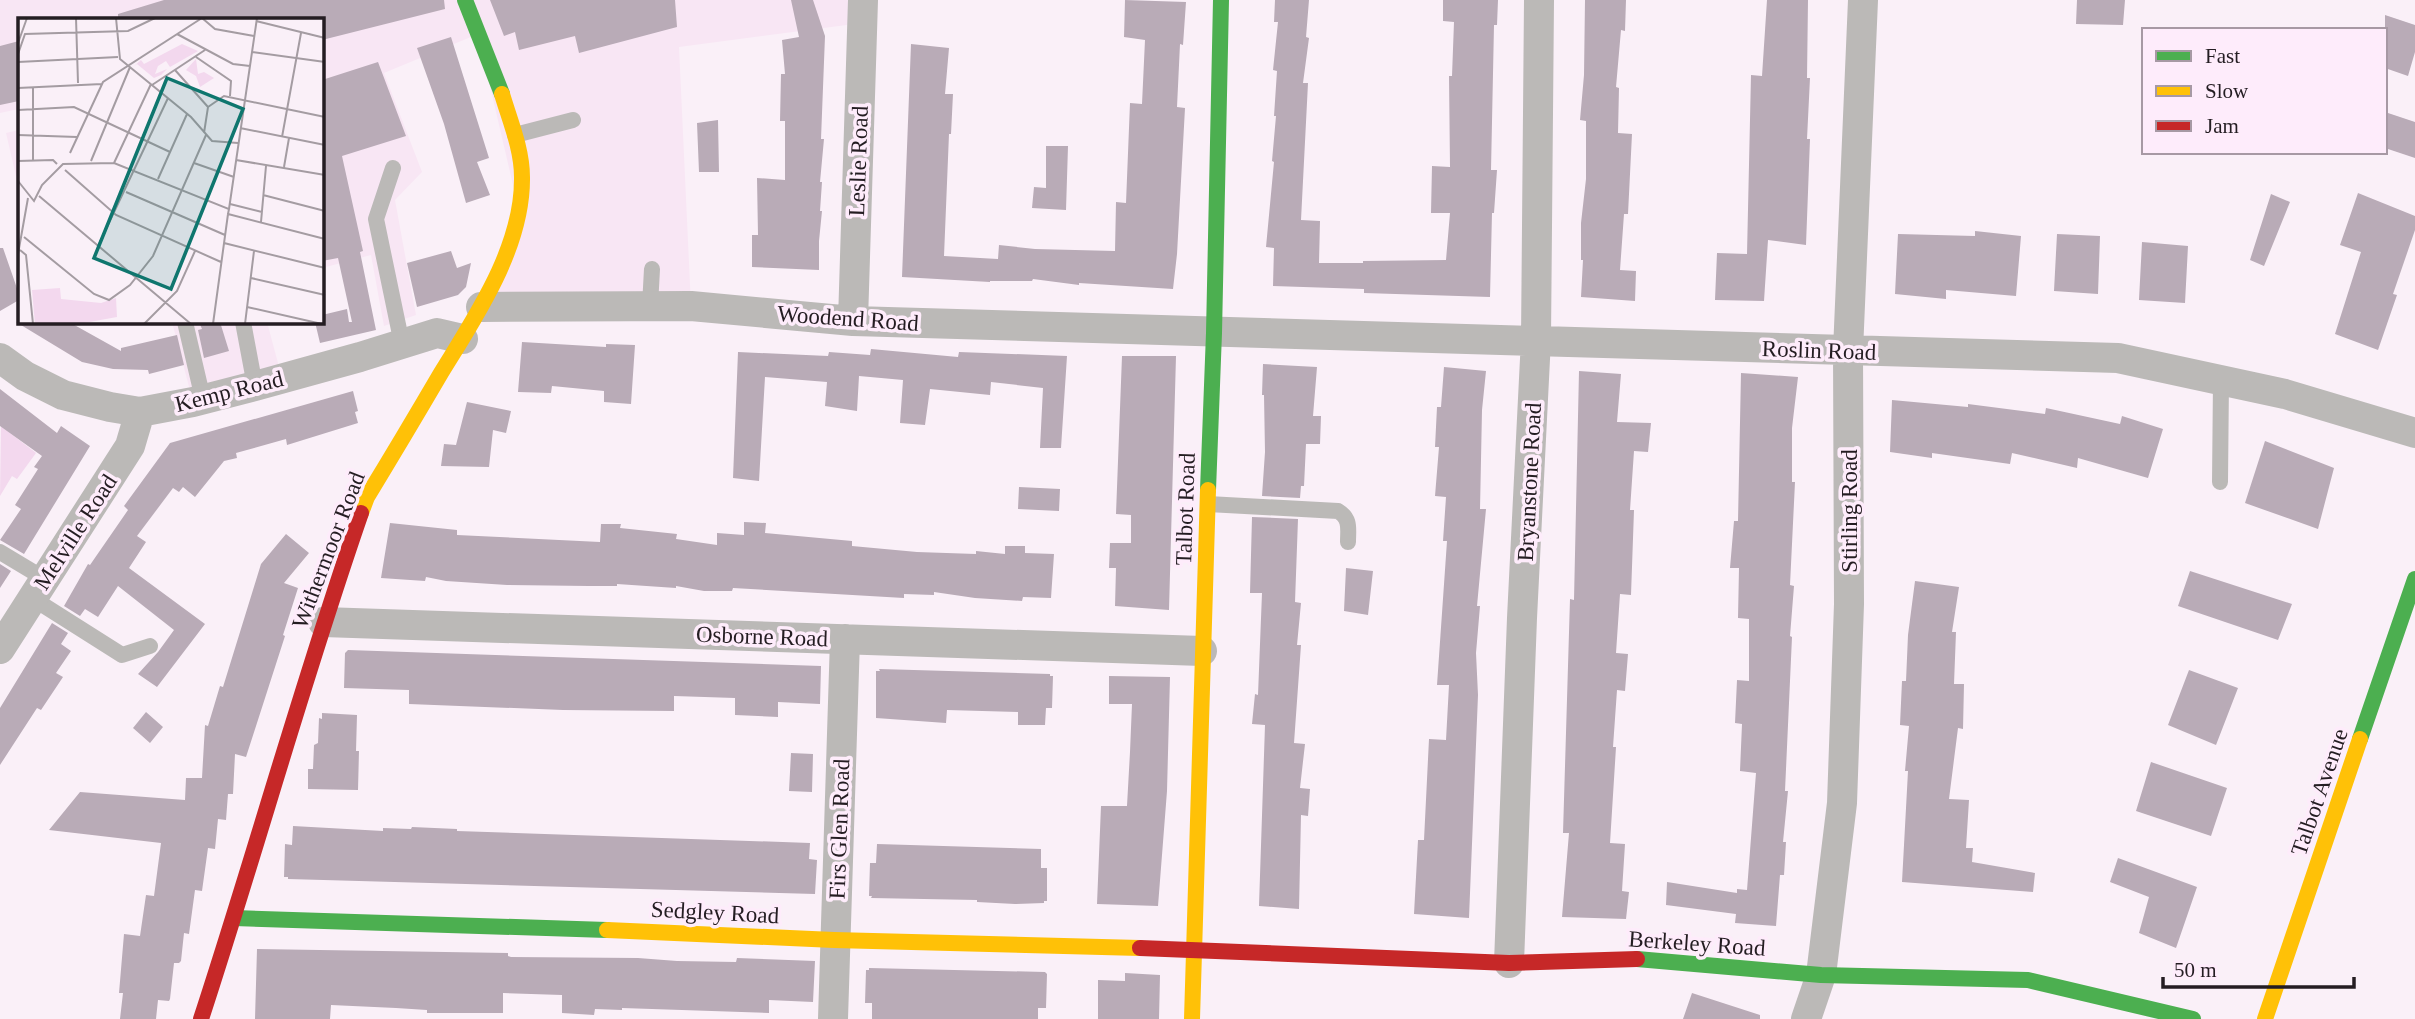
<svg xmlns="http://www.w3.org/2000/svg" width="2415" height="1019" font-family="'Times New Roman',serif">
<rect width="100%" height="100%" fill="#faf0f8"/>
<path fill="#f8e6f4" d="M0,0h863l-1,23 -183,24 12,259 -210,1 38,-96 -41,-177 -94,39 38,99 -27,28 21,115 -32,11 -13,-71 -49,13v-249h-303v90l-19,4z
M19,130v45l-3,1 -10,-43z
M172,322h95l15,56 -89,24z"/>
<path fill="#f3d8ee" d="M1,426l35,27 -19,26 -5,-3 -12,20z"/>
<path fill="#b9abb7" d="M164,0h280l1,9 -123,31v-21h-204v-5z
M490,0h185l2,27 -98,26 -4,-17 -56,14 -4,-18 -11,4z
M791,0h22l12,36 -4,103h3l-4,43h2l-2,29h2l-3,30v29l-67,-3v-32h6l-1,-57 28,2v-59h-5l1,-47h4l-3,-34 17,-3z
M1125,0l61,2 -3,43 -3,-1 -3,63 8,1 -8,146 -4,35 -94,-6v2l-46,-6 -1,2h-42v1l-88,-5 9,-233 38,4 -4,46h8l-2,40h-2l-5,122 54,3 1,-14 36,4 80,2 1,-49 10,1 4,-100 12,1 3,-64 -21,-3z
M1275,0h34l-3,37 3,1 -6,45h5l-7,137 19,1 -1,42h44v-2l83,-1 4,-47h-19l1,-47 18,1 -1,-91h3l2,-54 -11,-1v-21h55l-1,25h-3l-3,145h6l-3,43h-2l-2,84 -126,-4v-4l-91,-3 1,-38 -8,-1 8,-85 -2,-1 4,-45h-2l3,-45 -4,-1 5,-48h-4z
M1585,0h41l-1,31 -4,-1 -5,57 3,1 -1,45 14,1 -4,80h-4l-4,56 16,1 -1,30 -54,-4 2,-37h-2v-37l5,-44v-58l-6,-1 4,-45z
M1767,0h41l-1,78h3l-3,61h3l-4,106 -38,-5 -4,61 -49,-1 2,-47 30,1 4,-179 11,1z
M2077,0h48l-2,25 -47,-1z
M2385,15l30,10v27l-7,24 -23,-8z
M451,37l38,121 -12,4 13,33 -24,8 -22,-79 -27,-76z
M19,41v60l-19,4v-59z
M378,62l28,74 -64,20 21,95 -3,1 16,78 -56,13 -5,-21h7v-7l25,-6 2,13h3l-14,-64 -16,3v-181z
M2385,112l30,10v36l-30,-10z
M718,120l1,52h-20l-2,-49z
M1046,146h22l-2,64 -34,-2 2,-21 12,1z
M2358,193l57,23v14l-22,64 4,1 -19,55 -43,-16 26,-82 -21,-7z
M2271,194l19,8 -26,64 -14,-6z
M1975,231l46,5 -5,60 -70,-6v9l-51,-5 3,-60 77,2z
M2057,234l43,2 -2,58 -44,-3z
M2142,242l46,4 -3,57 -46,-3z
M0,248h3l16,46v6l-19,11z
M451,251l6,17 14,-5 -5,24 -8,8 -41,12 -10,-44z
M16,322h53l52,29v-3l56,-13 7,30 -35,9 -1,-4 -35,-1 -31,-7z
M199,322h21l9,29 -25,7 -6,-28 4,-1z
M522,342l84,5v-3l29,1 -4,59 -27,-2v-11l-52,-5 -1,7 -33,-1z
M871,349l87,8 1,-5 108,4 -6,92h-21l3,-60 -52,-6 -1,13 -60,-6 -5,36 -25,-2 3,-43 -44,-4 -2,35 -32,-5 2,-24 -62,-5 -6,104 -26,-3 5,-126 90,4 1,-4 41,3z
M1122,356h54l-7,254 -54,-4 1,-38h-7l1,-25h21v-28l-15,-1z
M1263,364l54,3 -4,49h8l-1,28h-14l-2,42h-3l-1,12 -38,-2 3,-44 -1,-57h-2z
M1444,367l42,4 -4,39 -2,99h6l-9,97h3l-4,47 2,42 -9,223 -55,-4 4,-74h6l5,-101 17,1 3,-55h-12l10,-144h-4l3,-44 -11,-1 4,-49h-4l2,-40h4z
M1579,371l42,3 -4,48 34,1 -3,29 -14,-1 -4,59h4l-3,85 -11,-1 -4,59 12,1 -3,37 -8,-1 -4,57h3l-6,96 15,1 -3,47 7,1 -3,27 -64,-2 7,-84h-6l7,-234 4,1z
M1741,373l57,4 -6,51v54h3l-5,103 4,1 -4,50 2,1 -7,154h3l-5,51h3l-2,33h-4l-4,51 -41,-3 1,-9 -70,-9 1,-23 70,11v-4l10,1 9,-117 -16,-2 2,-47 -7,-1 2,-43 12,1v-62l-11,-1 1,-50h-9l4,-47h4z
M0,389l57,44 4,-7 29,20 -66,108 -24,-14 21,-31 -6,-4 23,-36 -4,-2 8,-11 -42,-30z
M353,391l5,20 -3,1 3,11 -71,22 -1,-6 -50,14 1,5 -13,3 -29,36 -12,-10 -4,5 -6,-4 -36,48 9,6 -17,26 76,56 -48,63 -19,-13 20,-22 16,-22 -56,-44 -20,31 -13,-8 -5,7 -16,-10 24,-42 2,1 38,-55 -4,-4 46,-63z
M1892,400l76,7v-3l77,10 1,-6 74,16 2,-8 41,13 -15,49 -70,-20 -1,10 -65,-15 -2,11 -78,-11v5l-42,-6z
M467,402l44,9 -5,22 -13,-3 -4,37 -48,-1 3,-22 12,1z
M2265,441l69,27 -16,61 -73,-26z
M1019,487l41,2 -1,22 -41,-2z
M1252,517l46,2 -3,83 6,1 -4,42h4l-7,98 11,1 -5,44 10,1 -2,27 -7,-1 -2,94 -40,-3 6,-181 -13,-1 3,-30 3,1 4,-102h-12z
M744,522l22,1 -1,10 87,8v5l65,6 59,2v-3l29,3v-8h20v7l29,1 -3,44 -28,-1 -1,4 -47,-3 -41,-6v3l-30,-1v4l-171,-10 -1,3h-28l-28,-5v2l-59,-4v2h-28l-82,-1 -61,-4 -20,-4 -1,4 -44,-3 9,-55 67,7v5l143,7 1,-18h20l-1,4 57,6 -1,5 41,6v-12l27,2z
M286,534l23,19 -25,30 14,5 -15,47 2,1 -39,121 -11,-3 -2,40h-5l-2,26 -8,-1 -3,30 -7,-1 -6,43 -7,-1 -6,44 -5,-1 -3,28 -2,2h-5l-4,36 -1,2 -11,-1 -2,19h-36l3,-26h-4l5,-59 16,2 6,-41 8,1 7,-53 -112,-13 31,-38 105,8 1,-22h16l3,-53 3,1 12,-40 3,1 38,-123z
M0,564l11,7 -11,17z
M1346,568l27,3 -5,44 -24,-4z
M2190,571l102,33 -14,36 -100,-34z
M1915,581l44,6 -7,45h4l-2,52h10l-1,45 -5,-1 -9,71 20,1 -3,48h7l-1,14 63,11 -2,19 -131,-10 6,-111h-3l4,-45 -9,-1 2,-44h4l2,-46z
M52,623l16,10 -7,11 10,7 -15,22 7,4 -22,33 -4,-2 -37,57v-57z
M348,650l473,16 -1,38 -42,-2v15l-43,-2v-17l-61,-2v15l-111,-1 -154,-6v-14l-65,-2 1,-35z
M879,669l171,5v2h3l-1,32h-6l-1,17h-27v-13l-71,-2 -1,13 -70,-5v-47h4z
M2189,670l49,18 -22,57 -48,-20z
M1109,676l61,1 -3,114 -9,115 -61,-2 4,-98h26l3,-54 2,-48h-23z
M146,712l17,15 -13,16 -17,-15z
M322,713l35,2 -1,36h3l-1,39 -50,-1v-20h5l1,-24 4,-2 1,-25 3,1z
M791,753l22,1 -1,38 -23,-1z
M2151,762l76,26 -16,48 -75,-25z
M293,826l90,5v-3l28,1 1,-2 45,2v2l353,12 -1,16 8,1 -2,34 -527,-15v-2h-4l1,-33 7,1z
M877,844l164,5v19h6v33h-3v2l-29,1 -38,-2v-2l-106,-2 1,-2h-3l1,-33h6z
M2118,858l79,29 -21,61 -37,-15 10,-36 -39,-15z
M257,949l251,4v3l3,1 127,1 39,3 59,1 1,-4 78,3 -2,41 -44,-2v13l-147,-5v2l-27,-1 -1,6 -32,-2v-18l-59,-2v20h-76v-3l-31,-2 -65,-3 -1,14h-75z
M869,968l176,4 2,2 -1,34h-8v11h-166v-16h-7l1,-33h3z
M1125,973l35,2 -1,44h-61v-39l27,1z
M1692,993l68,22v4h-77z"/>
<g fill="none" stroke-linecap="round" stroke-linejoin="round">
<path stroke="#bbb9b7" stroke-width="16" d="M515,135l58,-15
M393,168l-17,51 26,125
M650,306l2,-37
M185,322l18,77
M243,322l12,64
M2220,482l1,-102
M1208,504l130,7c13,8 10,18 10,31
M0,552l45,27
M32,598l90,57 28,-9"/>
<path stroke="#bbb9b7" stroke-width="30" d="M481,307l210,-1 162,15 1265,37 167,36 130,39
M853,321l10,-321
M0,358l25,18 38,19 47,12 30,5 53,-10 62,-16 105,-29 77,-24 26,6
M323,622l879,29
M0,649l130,-203 10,-34
M1509,963l13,-345 14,-279 3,-339
M833,1019l12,-380
M1806,1019l15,-44 21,-172 7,-199 -1,-253 15,-351"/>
<path stroke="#4caf50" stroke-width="16" d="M465,0l37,94
M1208,490l6,-157 7,-333
M2360,739l55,-160
M234,918l373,12
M1637,959l184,16 207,5 165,39"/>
<path stroke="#ffc107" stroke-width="16" d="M361,513l6,-16c25,-41 50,-83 74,-124 35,-57 82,-126 81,-196 0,-28 -12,-56 -20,-83
M607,930l227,10 306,8
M1192,1019l16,-529
M2265,1019l95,-280"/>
<path stroke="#c62828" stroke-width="16" d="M1140,948l369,15 128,-4
M201,1019c55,-168 102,-339 160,-506"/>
</g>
<g text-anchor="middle" stroke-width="7" stroke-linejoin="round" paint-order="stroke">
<g font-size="23" fill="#241d22" stroke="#feecfb">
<text transform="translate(858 161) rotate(-88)" y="8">Leslie Road</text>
<text transform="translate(848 318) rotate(4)" y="8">Woodend Road</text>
<text transform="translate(1819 350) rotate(2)" y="8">Roslin Road</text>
<text transform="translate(229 391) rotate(-14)" y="8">Kemp Road</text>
<text transform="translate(1529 482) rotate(-87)" y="8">Bryanstone Road</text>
<text transform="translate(1185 509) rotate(-88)" y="8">Talbot Road</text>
<text transform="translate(1849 511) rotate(-90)" y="8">Stirling Road</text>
<text transform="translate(75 532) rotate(-57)" y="8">Melville Road</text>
<text transform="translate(328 550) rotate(-69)" y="8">Withermoor Road</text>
<text transform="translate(762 636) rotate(2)" y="8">Osborne Road</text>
<text transform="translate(2319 792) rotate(-71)" y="8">Talbot Avenue</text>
<text transform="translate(839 829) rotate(-88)" y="8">Firs Glen Road</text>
<text transform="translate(715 912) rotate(3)" y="8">Sedgley Road</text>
<text transform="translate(1697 943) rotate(4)" y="8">Berkeley Road</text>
</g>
</g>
<g transform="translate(18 18)">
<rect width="306" height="306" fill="#faf0f8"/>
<path d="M164,26l16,7 -28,16 -4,-6 -8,5 -3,8 12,-5 -6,6 -7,3 -17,-14 -4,3 8,-7 3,4zM178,41l2,15 6,-2 10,6 -14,9 -4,-11 -10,-6zM42,270l1,11 40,4 15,-5 1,19 -33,6 -49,1 -3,-34z" fill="#f3d8ee"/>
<path fill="none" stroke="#a49ca2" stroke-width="2" d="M58,0l2,65M98,0l4,41 71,58 21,24 26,2M184,0l13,11 39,7M238,3l69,17M159,16l56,30 17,2M0,25l9,-25M234,34l73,10M0,36l7,-20 103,-3 27,-13M178,39l35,24 -1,15M0,44l100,-5M157,52l33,37M134,67l53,-35M15,69v74M0,70l84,-4M0,92l56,-3 96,45M222,110l85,17M186,115l4,-26 16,-11 101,21M0,117l59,2M264,119l19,-104M52,135l33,-71 99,-64M218,142l89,15M0,143l35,-1 4,4M73,143l39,-94M96,145l37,-79M176,145l40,14M266,149l5,-29M47,152l51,45 105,47M140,161l29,-65M0,163l16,20 8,-16 21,-21 51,-1 115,46 -1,5 97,25M108,174l99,43M245,177l62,16M21,178l152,128M212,186l32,8M211,191l28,-191M243,204l5,-56M6,219l70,57 15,6 21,-15 23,-29 53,-121M206,225l101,25M80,228l70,-148M2,232l6,5 7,69M0,236l10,-56M233,260l74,17M229,289l75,17M126,306l33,-33 18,-40M195,306l15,-110M227,306l9,-73"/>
<path fill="#0f766e" fill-opacity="0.15" stroke="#0f766e" stroke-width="3.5" d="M149,60l76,31 -72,180 -77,-31z"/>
<rect width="306" height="306" fill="none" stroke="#241d22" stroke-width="3.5"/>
</g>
<rect x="2142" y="28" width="245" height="126" fill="#feecfb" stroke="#a799a4" stroke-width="2"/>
<rect x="2156" y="51" width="35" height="10" fill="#4caf50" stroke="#a799a4" stroke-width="2"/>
<text x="2205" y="63" font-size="21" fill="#241d22">Fast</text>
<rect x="2156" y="86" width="35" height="10" fill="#ffc107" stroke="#a799a4" stroke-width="2"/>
<text x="2205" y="98" font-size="21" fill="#241d22">Slow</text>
<rect x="2156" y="121" width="35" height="10" fill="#c62828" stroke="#a799a4" stroke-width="2"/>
<text x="2205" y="133" font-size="21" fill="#241d22">Jam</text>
<path d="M2163 977v10h191v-10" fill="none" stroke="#241d22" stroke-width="3.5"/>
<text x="2174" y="977" font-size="21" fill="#241d22" stroke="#feecfb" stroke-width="5" paint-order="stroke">50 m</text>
</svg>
